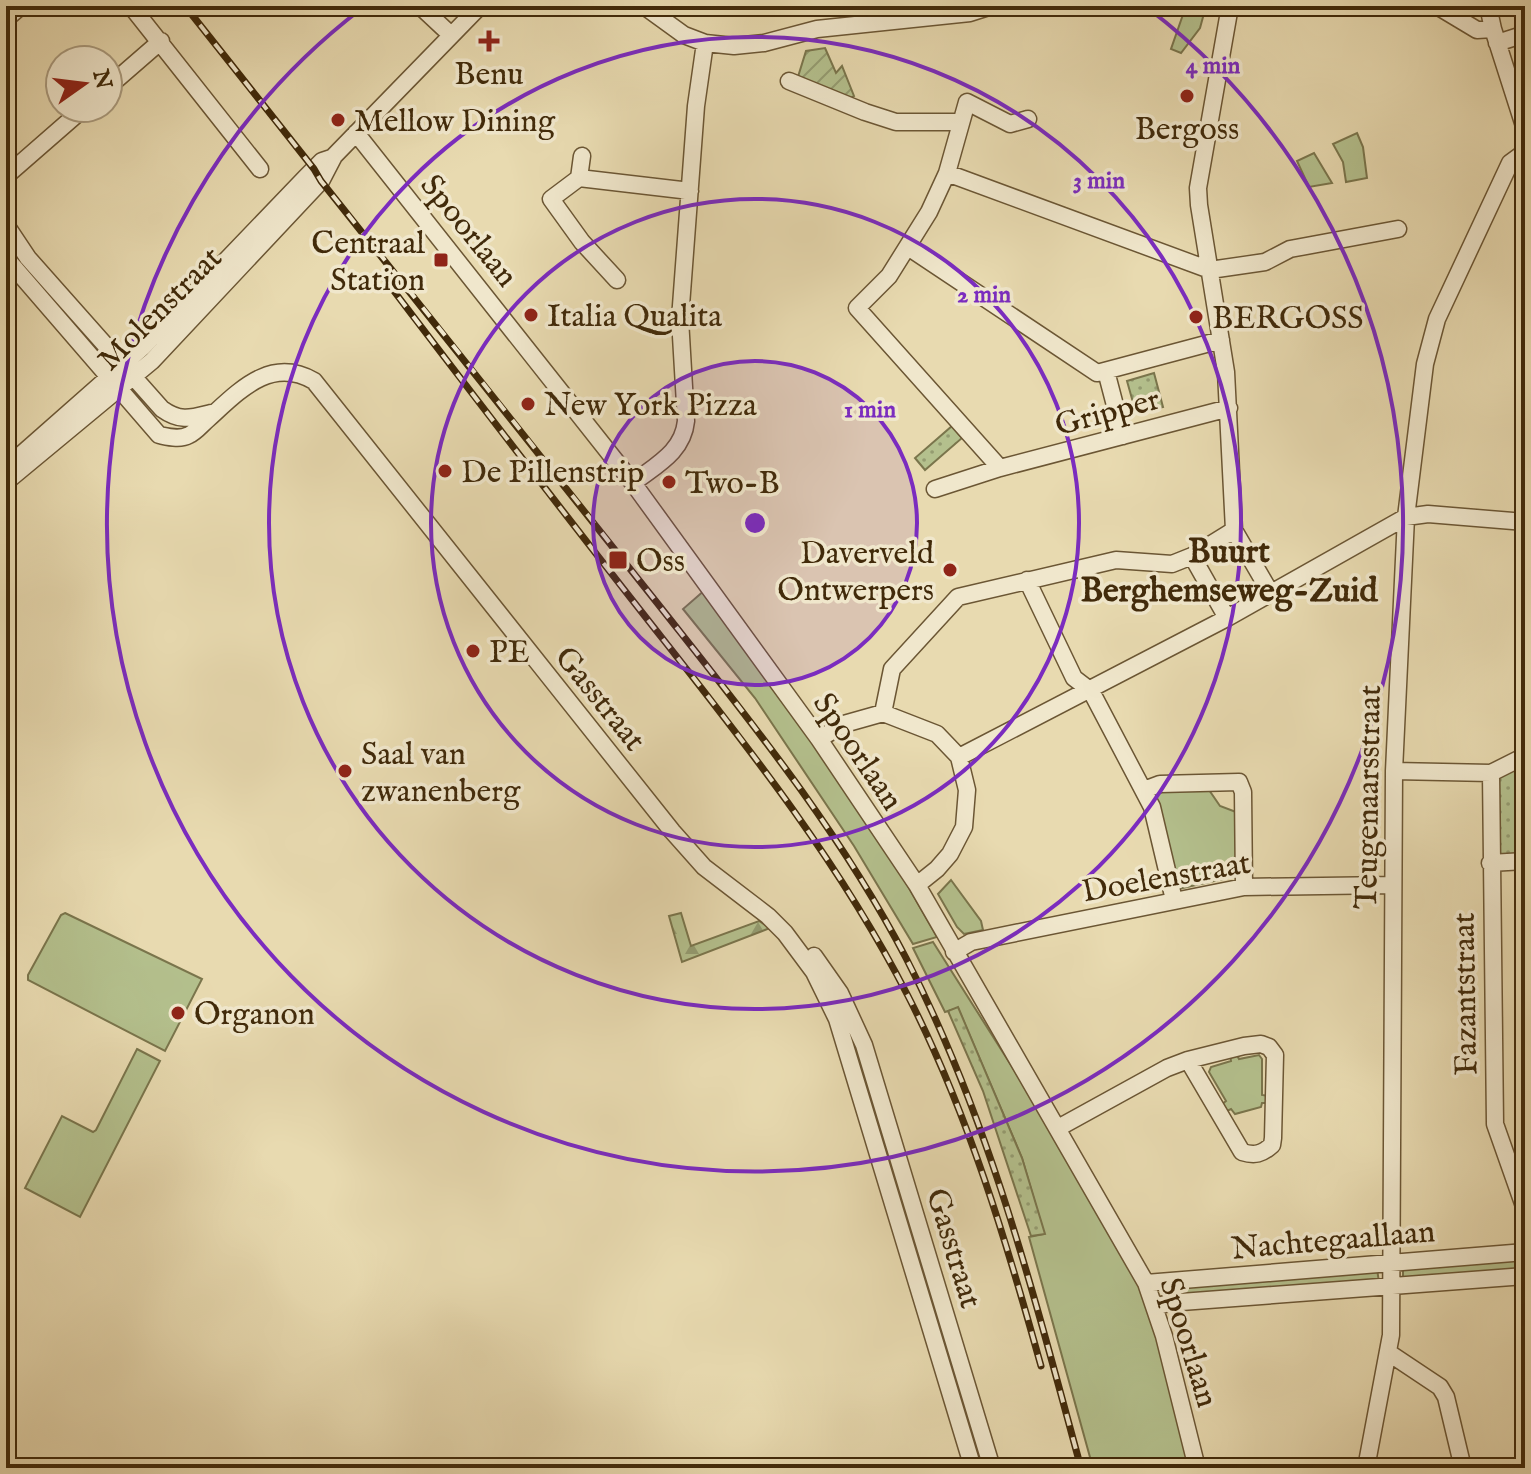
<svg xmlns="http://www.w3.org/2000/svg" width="1531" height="1474" font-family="'IM FELL English',serif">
<defs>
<pattern id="forest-firs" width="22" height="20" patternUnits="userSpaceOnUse" patternTransform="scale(2)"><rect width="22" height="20" fill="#b4c08d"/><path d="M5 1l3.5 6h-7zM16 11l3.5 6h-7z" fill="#949c71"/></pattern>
<pattern id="park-dots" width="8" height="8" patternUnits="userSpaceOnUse" patternTransform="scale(2)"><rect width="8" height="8" fill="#b4c08d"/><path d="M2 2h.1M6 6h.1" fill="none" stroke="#949c71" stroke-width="1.8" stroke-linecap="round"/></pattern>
<pattern id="garden-furrows" width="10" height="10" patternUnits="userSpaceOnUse" patternTransform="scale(2)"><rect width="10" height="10" fill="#b4c08d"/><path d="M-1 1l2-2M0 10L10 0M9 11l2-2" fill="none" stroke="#949c71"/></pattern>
</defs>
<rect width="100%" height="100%" fill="#e8dab0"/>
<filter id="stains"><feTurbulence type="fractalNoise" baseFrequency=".0025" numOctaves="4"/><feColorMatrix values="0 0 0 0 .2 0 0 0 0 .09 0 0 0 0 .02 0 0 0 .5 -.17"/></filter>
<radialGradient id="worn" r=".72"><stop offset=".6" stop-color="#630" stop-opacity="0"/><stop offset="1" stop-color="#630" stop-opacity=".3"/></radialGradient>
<path fill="#b4c08d" stroke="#7a754c" stroke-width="2" d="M1186,6h20l-6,22 -19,25 -10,-4z
M1357,133l6,14 4,31 -21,4 -3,-20 -10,-18z
M1314,153l18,30 -23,4 -12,-26z
M706,589l183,264 48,84 -24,7 -59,-98 -99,-148 -72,-89z
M1159,790h50l11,16 16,6 1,64 -59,13 -24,-91z
M951,880l30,41 2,9 -19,4 -7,-7 -19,-33z
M65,913l137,66 -37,72 -137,-71v-5l33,-60z
M933,942l90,142 121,205 53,179h-104l-64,-231 15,-3 -22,-76 -64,-150 -13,4 -32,-64z
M137,1049l23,12 -80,156 -55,-29 37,-72 31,16 3,-2z
M1236,1053l3,6 20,-4 3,4v36l7,1v7h-7l-1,4 -26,7 -4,-5 -6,3 -4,-7 5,-4 -17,-29 2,-5 20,-6 -1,-7z
M1525,1258v13l-122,9v-13z
M1377,1269l2,13 -211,16 -3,-13z"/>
<path fill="url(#forest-firs)" stroke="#7a754c" stroke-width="2" d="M681,913l10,33 68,-25 11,7 -88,34 -13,-46z"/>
<path fill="url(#park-dots)" stroke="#7a754c" stroke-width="2" d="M1154,373l9,34 -27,6 -9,-32z
M952,426l10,12 -37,32 -10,-12z
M1525,761v94l-27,2 -2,-74 4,-6z
M958,1007l64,151 23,76 -14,2 -48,-145 -35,-80z"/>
<path fill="url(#garden-furrows)" stroke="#7a754c" stroke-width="2" d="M825,48l11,25 6,-7 12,30 -9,5 -48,-21 9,-29z"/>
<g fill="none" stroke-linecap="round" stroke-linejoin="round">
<g stroke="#6b5634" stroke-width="19">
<path id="minor" d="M131,6l129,163
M420,6l31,29
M644,6l40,29 21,8 29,3 30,-3 53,-14 153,-16 22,-7
M1230,6l-32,182 1,17 27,167 8,158 36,62
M1437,6l40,24 16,-1
M1488,6l5,23 32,100
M6,19l15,-13
M1497,43l28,-9
M789,81l76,31 31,10h64
M108,87l53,-46
M1028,119l-18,5 -43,-22 -20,71 -18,39 -40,64 -32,32 143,160 229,-60
M356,133l277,350 186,256 98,146 229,398 18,53 33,132
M582,156l-3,22 111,13
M947,173l263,97 55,-8 25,-13 108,-20
M6,176l78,-68
M579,178l-28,21 31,43 35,38
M6,225l22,33 134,151c18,13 29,9 49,4
M908,247l189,126 124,-33
M6,258l153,177c10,2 21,5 30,0 7,-3 13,-11 19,-16 32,-29 63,-63 106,-38l358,450 32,36 64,49 17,17 29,39 23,47 136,449
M1106,371l17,65
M6,468l137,-121 163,-170 16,-16 9,-3
M6,482l146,-121 169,-180 13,-25 146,-150
M633,483c23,-18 50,-31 53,-62l-6,-102 16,-213 9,-63
M935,489l65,-21
M1192,556l35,62
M1027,580l47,98 17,13 61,116 22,93
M883,713l9,-44 66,-72 158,-37 56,4 20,-8 42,-26
M819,739l25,-15 39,-11 54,21 22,23 8,33 -3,37 -14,27 -13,15 -20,16
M959,757l268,-139 179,-101 22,-3 97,8
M1394,771l97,2 34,-17
M1491,773l4,351 30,85
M1144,790l16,-6 79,-2 4,10 1,95
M1490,863l35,-2
M954,952l17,-10 273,-55 148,-2
M814,956l26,37 24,52 128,423
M1261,1044l8,3 6,8 -2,83 -1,7c-10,9 -17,11 -30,7l-54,-92 56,-14z
M1058,1128l109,-60 21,-8
M1146,1283l379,-31
M1156,1307l12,-4 357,-27
M1389,1353l51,34 6,10 17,71
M1366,1468l25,-133 3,-564 12,-254 19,-153 12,-45 73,-156 15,-11"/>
</g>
<use href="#minor" stroke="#f0e7cc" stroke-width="16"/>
<g stroke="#412a0a" stroke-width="7">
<path id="rail" d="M185,6l129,163 7,12c113,140 225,281 337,423 89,113 181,225 248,354 84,163 127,334 175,510
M384,278c86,113 172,225 260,337 96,122 193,242 264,381 60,117 98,244 133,370"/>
</g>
<use href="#rail" stroke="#f0e7cc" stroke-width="4" stroke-dasharray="12" stroke-linecap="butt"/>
</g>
<circle cx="755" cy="523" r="162" fill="#7b2cbf" fill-opacity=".12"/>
<g fill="none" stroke="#7b2cbf" stroke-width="4">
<circle cx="755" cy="523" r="162"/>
<circle cx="755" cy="523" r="324"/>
<circle cx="755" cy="523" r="486"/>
<path d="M1149 9A648 648 0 1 1 361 9"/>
</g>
<g fill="#8f2418" stroke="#f0e7cc" stroke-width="3">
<path d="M485 29h8v8h8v8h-8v8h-8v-8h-8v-8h8z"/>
<circle cx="1187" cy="96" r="8"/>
<circle cx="338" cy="120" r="8"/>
<rect x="433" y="252" width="16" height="16" rx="4"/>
<circle cx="531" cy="315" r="8"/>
<circle cx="1196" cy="317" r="8"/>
<circle cx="528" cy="404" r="8"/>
<circle cx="445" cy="471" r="8"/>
<circle cx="669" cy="482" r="8"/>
<rect x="608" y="550" width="20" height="20" rx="4"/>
<circle cx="950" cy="570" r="8"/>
<circle cx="473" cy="651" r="8"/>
<circle cx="345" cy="771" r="8"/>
<circle cx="178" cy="1013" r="8"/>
</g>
<g text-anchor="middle" stroke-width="7" stroke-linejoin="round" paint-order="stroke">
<g font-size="32" fill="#412a0a" stroke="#f0e7cc" text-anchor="start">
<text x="489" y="84" text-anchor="middle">Benu</text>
<text x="354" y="131">Mellow Dining</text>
<text x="1187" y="139" text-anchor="middle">Bergoss</text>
<text x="425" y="253" text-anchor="end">Centraal<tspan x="425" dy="37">Station</tspan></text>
<text x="547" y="326">Italia Qualita</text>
<text x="1212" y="328">BERGOSS</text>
<text x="544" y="415">New York Pizza</text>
<text x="461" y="482">De Pillenstrip</text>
<text x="685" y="493">Two-B</text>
<text x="934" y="563" text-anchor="end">Daverveld<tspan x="934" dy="37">Ontwerpers</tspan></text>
<text x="636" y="571">Oss</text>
<text x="489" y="662">PE</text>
<text x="361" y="764">Saal van<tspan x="361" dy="37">zwanenberg</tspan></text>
<text x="194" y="1024">Organon</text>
</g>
<g font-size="32" fill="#412a0a" stroke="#f0e7cc">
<text transform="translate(470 230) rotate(51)" y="11">Spoorlaan</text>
<text transform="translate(159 308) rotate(-45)" y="11">Molenstraat</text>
<text transform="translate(1107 411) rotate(-15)" y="11">Gripper</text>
<text transform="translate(601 698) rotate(51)" y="11">Gasstraat</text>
<text transform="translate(859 751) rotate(56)" y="11">Spoorlaan</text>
<text transform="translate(1367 797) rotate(-89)" y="11">Teugenaarsstraat</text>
<text transform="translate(1166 876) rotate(-10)" y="11">Doelenstraat</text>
<text transform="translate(1464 994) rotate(-91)" y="11">Fazantstraat</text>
<text transform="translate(1333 1239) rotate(-5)" y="11">Nachtegaallaan</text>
<text transform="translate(955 1248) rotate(73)" y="11">Gasstraat</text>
<text transform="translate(1190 1342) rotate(73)" y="11">Spoorlaan</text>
</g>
<g font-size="34" font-weight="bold" fill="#412a0a" stroke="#f0e7cc">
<text x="1229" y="562">Buurt<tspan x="1229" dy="39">Berghemseweg-Zuid</tspan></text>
</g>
</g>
<circle cx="755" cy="523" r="12" fill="#7b2cbf" stroke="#f0e7cc" stroke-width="4"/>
<g font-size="24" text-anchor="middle" font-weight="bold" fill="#7b2cbf" stroke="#f0e7cc" stroke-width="7" stroke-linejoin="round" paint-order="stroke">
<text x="1213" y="73">4 min</text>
<text x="1099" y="188">3 min</text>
<text x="984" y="302">2 min</text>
<text x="870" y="417">1 min</text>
</g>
<rect width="1531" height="1474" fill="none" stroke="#e8dab0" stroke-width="32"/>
<rect x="8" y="8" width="1515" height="1458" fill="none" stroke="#412a0a" stroke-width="4"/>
<rect x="16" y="16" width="1499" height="1442" fill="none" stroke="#412a0a" stroke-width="2"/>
<g transform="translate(84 84) rotate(76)"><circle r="38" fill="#f0e7cc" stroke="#aa9b7e" stroke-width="2"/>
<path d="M0-6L14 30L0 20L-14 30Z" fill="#8f2418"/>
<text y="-12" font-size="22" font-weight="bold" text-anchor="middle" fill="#412a0a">N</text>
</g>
<rect width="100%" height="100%" filter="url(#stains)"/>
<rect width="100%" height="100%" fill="url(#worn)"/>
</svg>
